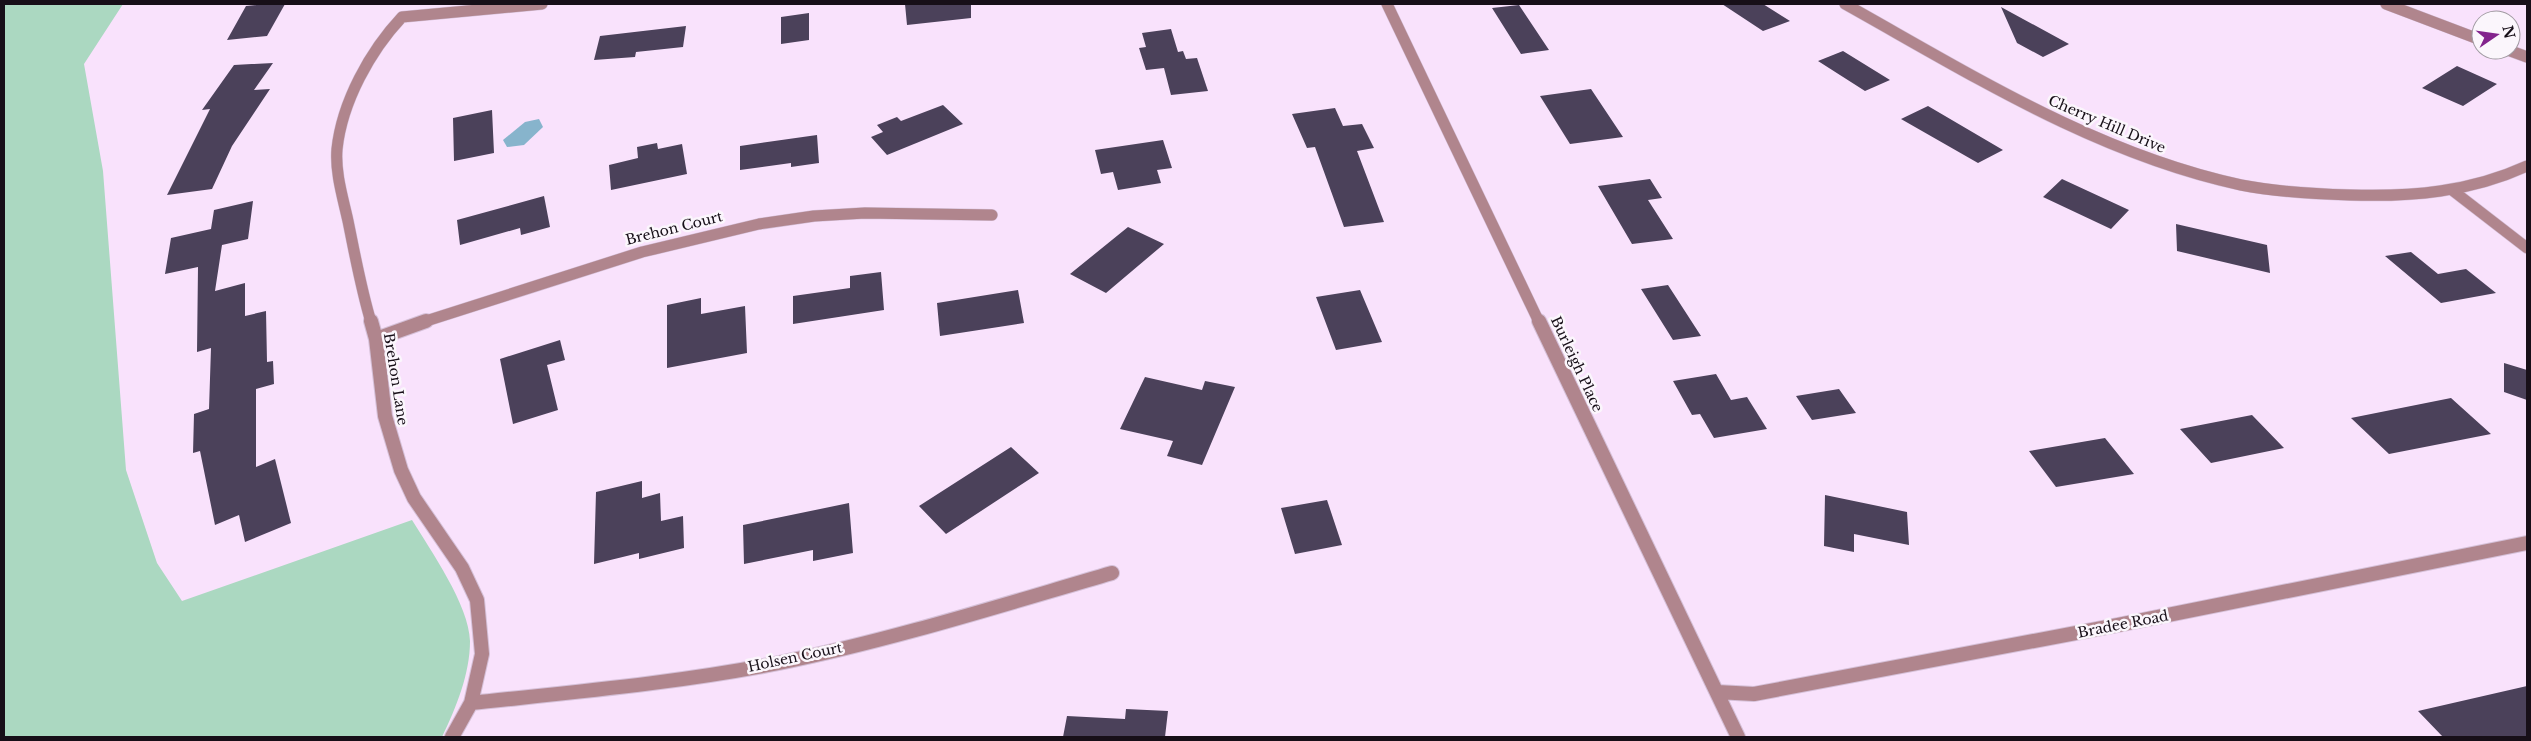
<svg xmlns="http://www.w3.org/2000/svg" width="2531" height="741" font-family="'Libre Baskerville',serif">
<rect width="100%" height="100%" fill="#f9e2fc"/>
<path fill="#abd8c1" d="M4,4h119l-39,60 19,107 23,299 31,93 25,38 230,-81c19,31 57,85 58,121 0,33 -14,67 -28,96h-438z"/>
<path fill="#87b4cc" d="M539,119l4,8 -19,18 -17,2 -4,-7 22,-18z"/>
<path fill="#4b415a" d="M268,4h17l-18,32 -40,4 19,-34z
M905,4h66v14l-64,7z
M1722,4h41l27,17 -27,10z
M1519,5l30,45 -28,4 -29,-46z
M2001,7l68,37 -26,13 -26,-14z
M809,13v27l-28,4v-27z
M686,26l-3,21 -47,5 -1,5 -41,3 6,-24z
M1171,29l7,23 5,-1 3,8 11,-1 11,33 -37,4 -7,-27 -18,2 -7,-22 7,-1 -4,-14z
M1843,51l47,29 -25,11 -47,-30z
M273,63l-19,27 16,-1 -38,57 -20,43 -45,6 43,-86 -8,1 32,-45z
M2457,66l40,18 -34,22 -41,-18z
M1591,89l32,48 -53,7 -30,-48z
M943,105l20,19 -76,31 -16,-18 12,-5 -6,-7 20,-8 4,4z
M1928,106l75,44 -25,13 -77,-44z
M1335,108l8,18 19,-2 12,24 -17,3 27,71 -40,5 -29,-80 -8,1 -15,-34z
M492,110l2,43 -40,8 -1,-43z
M817,135l2,28 -28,4v-4l-51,7v-24z
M1163,140l9,28 -15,2 4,13 -43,7 -5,-18 -12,2 -6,-24z
M657,143l1,6 24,-5 5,30 -76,16 -2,-25 29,-7 -1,-11z
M1650,179l12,19 -14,2 25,39 -41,5 -34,-58z
M2062,179l67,31 -18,19 -68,-32z
M544,196l6,31 -29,8 -1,-7 -60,17 -3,-25z
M253,201l-5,38 -26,6 -7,46 30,-8v33l21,-5 1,51 6,-1 1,23 -18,5v78l19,-8 16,64 -46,19 -6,-27 -24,10 -15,-74 -7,2 1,-39 15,-5 2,-61 -14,4 1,-85 -33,7 6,-36 40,-9 3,-19z
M2176,224l91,21 3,28 -93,-22z
M1128,227l36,17 -58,49 -36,-19z
M2411,252l27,22 28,-5 30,24 -55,10 -56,-47z
M881,272l3,38 -91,14v-28l57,-8v-12z
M1668,285l33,51 -28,4 -32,-51z
M1018,290l6,33 -84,13 -3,-33z
M1360,290l22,52 -46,8 -20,-53z
M701,298v16l44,-8 2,47 -80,15v-63z
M560,340l5,20 -18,5 11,45 -45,14 -13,-65z
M2504,363l23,7v30l-23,-8z
M1716,374l15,26 16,-3 20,32 -53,9 -14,-24 -8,1 -19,-34z
M1145,377l57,13 3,-9 30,6 -33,78 -35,-9 6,-15 -53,-12z
M1839,389l17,24 -44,7 -16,-24z
M2451,398l40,36 -102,20 -38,-36z
M2252,415l32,33 -73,15 -31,-34z
M2105,438l29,36 -78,13 -27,-36z
M1011,447l28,26 -93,61 -27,-28z
M642,481v17l18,-5 1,28 22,-5 1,32 -45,11v-6l-45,11 2,-72z
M1825,495l82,17 2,33 -55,-11v18l-30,-6z
M1327,500l15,45 -47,9 -14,-46z
M849,503l4,50 -40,8v-11l-69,14 -1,-39z
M2527,686v51h-84l-25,-26z
M1126,709l42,2 -3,26h-102l4,-21 58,3z"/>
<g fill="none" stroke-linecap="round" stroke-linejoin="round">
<g stroke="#d5c0d8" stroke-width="12">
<path id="minor-far1" d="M1387,4l152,318
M1845,4c127,71 252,150 396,181 36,7 73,9 109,10 62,2 120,-3 177,-29
M2386,4l95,36
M2508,50l19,7
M2452,190l75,58
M371,322c-10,-33 -16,-67 -23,-101 -5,-23 -13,-48 -11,-72 5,-47 33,-98 65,-132l140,-13
M423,322l219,-70 117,-28 55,-8 51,-3 127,2"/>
</g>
<g stroke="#d5c0d8" stroke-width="16">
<path id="minor" d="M371,321l5,18 9,77 16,54 13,28 48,70 15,32 5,54 -11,49 -19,34
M1539,321l199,416
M376,339l50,-18
M1717,692l37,2 364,-69 409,-82
M471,703c103,-11 207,-20 308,-40 113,-23 223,-58 333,-90"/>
</g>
<use href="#minor-far1" stroke="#b0858d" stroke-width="11"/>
<use href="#minor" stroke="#b0858d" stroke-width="14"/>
</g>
<g text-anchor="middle" stroke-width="5" stroke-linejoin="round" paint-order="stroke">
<g font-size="14" fill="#170f18" stroke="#fbf6fc">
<text transform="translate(2107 124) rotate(23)" y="5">Cherry Hill Drive</text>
<text transform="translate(674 228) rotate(-14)" y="5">Brehon Court</text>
<text transform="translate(1577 364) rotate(65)" y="5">Burleigh Place</text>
<text transform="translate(396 379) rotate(81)" y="5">Brehon Lane</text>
<text transform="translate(2123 624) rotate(-11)" y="5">Bradee Road</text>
<text transform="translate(795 657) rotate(-12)" y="5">Holsen Court</text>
</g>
</g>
<rect width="2531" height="741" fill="none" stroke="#170f18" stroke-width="10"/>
<g transform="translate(2496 35) rotate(77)"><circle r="24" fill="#fbf6fc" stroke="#a09aa1"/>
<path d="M0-4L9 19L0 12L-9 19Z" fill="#83238d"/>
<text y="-8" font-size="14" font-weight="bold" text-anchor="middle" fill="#170f18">N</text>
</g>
</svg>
